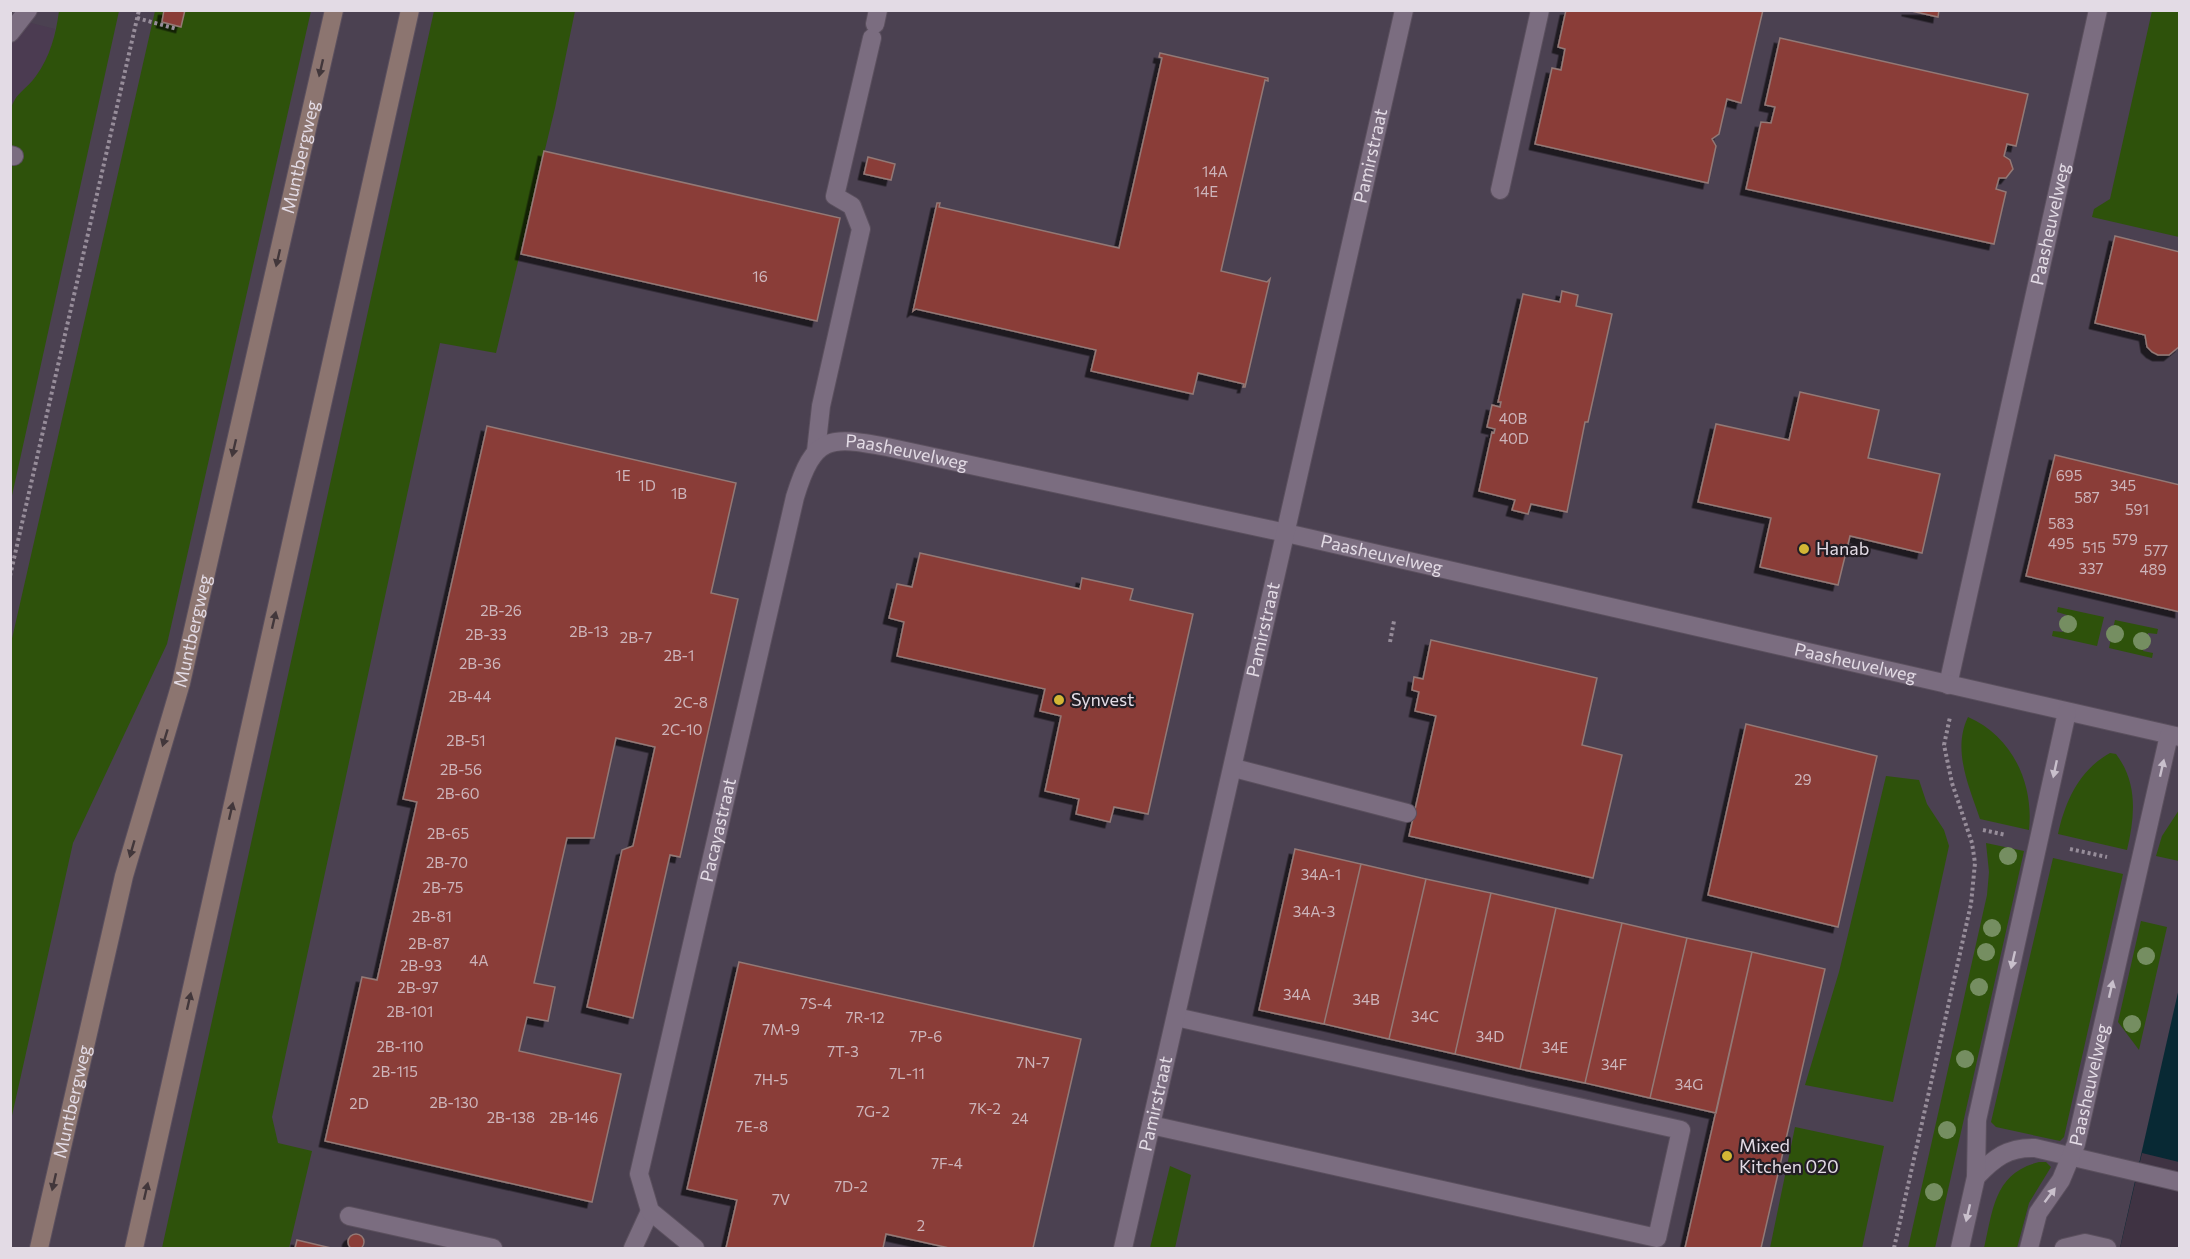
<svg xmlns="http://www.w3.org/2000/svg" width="2190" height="1259" font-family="Commissioner,sans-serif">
<defs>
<filter id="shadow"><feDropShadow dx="-5.5" dy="5.5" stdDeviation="0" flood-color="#0009"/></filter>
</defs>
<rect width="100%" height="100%" fill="#3f3343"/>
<path fill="#4b4151" d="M10,11h2169v1237h-2168z"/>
<path fill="#4b3b51" d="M11,18l44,11 -44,209z"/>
<path fill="#2e520b" d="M59,11h60l-108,489v-391c4,-16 16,-20 25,-33 14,-19 20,-42 23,-65z
M155,11h156l-144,633 -94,199 -62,277v-477z
M434,11h141l-20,97 -59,245 -56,-10 -168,774 6,26 34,8 -23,97h-127z
M2152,11h27v226l-87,-20 2,-8 16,-10z
M2058,607l46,10 -7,29 -45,-10 1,-5 10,1 4,-17 -10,-3z
M2115,620l43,9 -1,5 -9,-1 -5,18 10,2 -1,5 -43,-10z
M1968,717c44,19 66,66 61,113l-49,-11c-11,-33 -28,-69 -12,-102z
M2110,753l6,1c22,29 19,62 11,96l-69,-16c7,-32 21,-64 52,-81z
M1886,776l33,4 8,24 17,26 5,16 -56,256 -88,-17 34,-113z
M2179,810v51l-23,-5 6,-20z
M1986,843l38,8 -89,397h-27l79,-353 2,-23z
M2053,858l70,16 -59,263 -4,4 -64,-14 -5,-5z
M2141,921l26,6 -28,123 -21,-28z
M1795,1127l89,19 -22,102h-92z
M2039,1162h7l5,5 -22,36 -12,45h-33c9,-38 10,-75 55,-86z
M1170,1166l21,9 -16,73h-25z"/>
<path fill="#082934" d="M2179,988v260h-59l3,-14z"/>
<path fill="#3f3343" d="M2142,1153l37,9v86h-59z"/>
<path fill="#8a3d38" stroke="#937976" stroke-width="1.5" filter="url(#shadow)" d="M164,10h21l-4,17 -19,-5z
M1566,10h197l-22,93 -14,-4 -8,35 -7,5 4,7 -8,37 -173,-39 17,-76 9,2 4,-21 -7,-2z
M1907,10h32l-1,7z
M1780,38l248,56 -12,52 -9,-2 -3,12 6,4 3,9 -7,9h-7l-3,11 10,3 -12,52 -248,-55 15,-67 10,1 4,-16 -10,-2z
M1160,53l108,25v3l-3,-1 -44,191 46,11 3,-3 -25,108h-2l1,-3 -46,-11 -5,21 -102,-23 5,-21 -180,-41 -3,2 24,-108h3l-1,4 180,41 43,-190 -3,-1z
M544,151l296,67 -23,103 -296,-67z
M868,157l27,7 -4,16 -27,-6z
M2115,236l65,16v94l-11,9h-11l-6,-3 -5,-5 -2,-12 -50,-12z
M1562,291l16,4 -2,11 36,8 -24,108h-3l-18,90 -36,-8 -3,10 -16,-4 3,-10 -36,-9 13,-59 2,1 1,-4 -8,-2 5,-22 8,2 1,-5h-3l25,-108 37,8z
M1800,392l79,18 -11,48 72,16 -18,79 -72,-17 -12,49 -78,-18 11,-49 -73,-16 18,-78 73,16z
M487,426l249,57 -25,110 27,6 -58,258 -10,-2 -37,163 -46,-11 35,-157 11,-4 22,-99 -39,-9 -22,100h-27l-33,145 21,4 -7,34 -21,-4 -8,34 102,23 -29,128 -267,-61 37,-164 15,3 40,-178 -14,-3z
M2055,455l125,30v127l-154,-36z
M920,553l160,36 2,-11 51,11 -3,11 63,14 -45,200 -34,-7 -4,15 -34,-8 3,-15 -34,-8 16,-75 -21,-5 5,-22 -148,-33 7,-34 -15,-4 8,-34 15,3z
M1431,640l166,38 -15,67 40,10 -29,123 -184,-42 27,-120 -21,-5 4,-19 -7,-2 2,-13 9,2z
M1746,724l131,32 -39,171 -130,-32z
M1295,849l66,15 -37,160 -65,-14z
M1361,864l65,15 -37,160 -65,-15z
M1426,879l65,14 -36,161 -66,-15z
M1491,893l65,15 -36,161 -65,-15z
M1556,908l66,15 -37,160 -65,-14z
M1622,923l65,15 -37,160 -65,-15z
M1687,938l65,14 -36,161 -66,-15z
M1752,952l73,17 -64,279h-76z
M739,962l342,77 -48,209h-84l-63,-14 -3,14h-157l11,-48 -50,-11z
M348 1242a8 8 0 1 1 16 0a8 8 0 1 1-16 0Z
M297,1240l34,8h-36z"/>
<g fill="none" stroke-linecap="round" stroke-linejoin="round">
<g stroke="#5b505e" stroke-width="20">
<path id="service" d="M875,24l3,-14
M10,155l4,1
M1500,190l40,-180
M816,451l5,-45 40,-177 -9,-23 -17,-10 37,-158
M1234,768l173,45
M1151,1125l506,113 24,-108 -505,-113
M1976,1177c18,-19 32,-30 59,-29l145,34
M349,1216l144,32
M633,1248l17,-37
M2064,1248l21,-5 22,5"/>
</g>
<g stroke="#5b505e" stroke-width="20">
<g id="minor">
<path d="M10,33l18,-23"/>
<path id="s1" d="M1948,685l150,-675"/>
<path id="s2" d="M695,1248l-45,-37 -11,-37 156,-677c19,-62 34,-61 92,-50l399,86 894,204"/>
<path id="s3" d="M1123,1248l281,-1238"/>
<path d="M1960,1248l16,-71 1,-57 90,-408"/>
<path id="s4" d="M2029,1248l9,-35 23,-33 15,-36 93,-409"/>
</g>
</g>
<g stroke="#5b505e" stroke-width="20">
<g id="secondary">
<path id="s5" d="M39,1248l85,-372 57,-193 153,-673"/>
<path d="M134,1248l276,-1238"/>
</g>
</g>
<path stroke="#978d9a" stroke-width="4" stroke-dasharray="3 3" stroke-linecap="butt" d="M137,18l40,11
M10,576l129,-566
M1390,642l4,-21
M1983,830l23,5
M2070,849l37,8
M1894,1248l77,-344 4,-41 -3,-20 -20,-60 -8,-38 6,-28"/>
<use href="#service" stroke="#7b6d80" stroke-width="18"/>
<use href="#minor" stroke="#7b6d80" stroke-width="18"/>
<use href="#secondary" stroke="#8c7570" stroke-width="18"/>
</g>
<g fill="#758e61">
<circle cx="2068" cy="624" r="9"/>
<circle cx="2115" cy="634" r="9"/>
<circle cx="2142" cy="641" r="9"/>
<circle cx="2008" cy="856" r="9"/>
<circle cx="1992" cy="928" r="9"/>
<circle cx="1986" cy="952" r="9"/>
<circle cx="2146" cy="956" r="9"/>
<circle cx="1979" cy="987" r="9"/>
<circle cx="2132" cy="1024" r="9"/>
<circle cx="1965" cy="1059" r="9"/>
<circle cx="1947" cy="1130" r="9"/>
<circle cx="1934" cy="1192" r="9"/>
</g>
<defs><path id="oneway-solid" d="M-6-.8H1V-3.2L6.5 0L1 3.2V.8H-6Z" transform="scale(1.5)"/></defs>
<g fill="#42373b">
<use href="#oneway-solid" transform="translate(321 68) rotate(103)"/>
<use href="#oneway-solid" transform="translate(278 258) rotate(103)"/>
<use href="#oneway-solid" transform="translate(234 448) rotate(103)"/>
<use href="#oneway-solid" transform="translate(274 620) rotate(-77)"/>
<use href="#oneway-solid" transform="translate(165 738) rotate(107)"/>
<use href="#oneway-solid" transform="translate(231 811) rotate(-77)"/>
<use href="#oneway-solid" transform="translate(132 849) rotate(106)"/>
<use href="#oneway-solid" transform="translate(189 1001) rotate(-77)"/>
<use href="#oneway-solid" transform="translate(54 1182) rotate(103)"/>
<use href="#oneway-solid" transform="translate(146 1191) rotate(-77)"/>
</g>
<g fill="#c9c0cc">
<use href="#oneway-solid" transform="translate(2162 768) rotate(-77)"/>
<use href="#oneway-solid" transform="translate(2055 769) rotate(102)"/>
<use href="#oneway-solid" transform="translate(2013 960) rotate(103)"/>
<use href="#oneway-solid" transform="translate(2111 989) rotate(-77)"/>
<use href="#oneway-solid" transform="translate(2050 1195) rotate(-53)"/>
<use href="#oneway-solid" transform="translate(1968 1213) rotate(103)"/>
</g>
<g fill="#d3b635" stroke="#221d24" stroke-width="2">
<circle cx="1804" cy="549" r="6"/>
<circle cx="1059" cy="700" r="6"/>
<circle cx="1727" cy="1156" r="6"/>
</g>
<g text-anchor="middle" stroke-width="4.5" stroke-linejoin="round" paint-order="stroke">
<g font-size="15" fill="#cdb4ba">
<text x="1215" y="177">14A</text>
<text x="1206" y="197">14E</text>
<text x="760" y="282">16</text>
<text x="1513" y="424">40B</text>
<text x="1514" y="444">40D</text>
<text x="623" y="481">1E</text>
<text x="2069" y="481">695</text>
<text x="647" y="491">1D</text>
<text x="2123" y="491">345</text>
<text x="679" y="499">1B</text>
<text x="2087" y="503">587</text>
<text x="2137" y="515">591</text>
<text x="2061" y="529">583</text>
<text x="2125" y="545">579</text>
<text x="2061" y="549">495</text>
<text x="2094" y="553">515</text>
<text x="2156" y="556">577</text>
<text x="2091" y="574">337</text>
<text x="2153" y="575">489</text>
<text x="501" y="616">2B-26</text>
<text x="589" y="637">2B-13</text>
<text x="486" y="640">2B-33</text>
<text x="636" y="643">2B-7</text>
<text x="679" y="661">2B-1</text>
<text x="480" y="669">2B-36</text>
<text x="470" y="702">2B-44</text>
<text x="691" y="708">2C-8</text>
<text x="682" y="735">2C-10</text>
<text x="466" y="746">2B-51</text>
<text x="461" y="775">2B-56</text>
<text x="1803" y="785">29</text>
<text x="458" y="799">2B-60</text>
<text x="448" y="839">2B-65</text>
<text x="447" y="868">2B-70</text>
<text x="1321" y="880">34A-1</text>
<text x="443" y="893">2B-75</text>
<text x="1314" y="917">34A-3</text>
<text x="432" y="922">2B-81</text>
<text x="429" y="949">2B-87</text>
<text x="479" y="966">4A</text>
<text x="421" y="971">2B-93</text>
<text x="418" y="993">2B-97</text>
<text x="1297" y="1000">34A</text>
<text x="1366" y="1005">34B</text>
<text x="816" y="1009">7S-4</text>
<text x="410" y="1017">2B-101</text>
<text x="1425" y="1022">34C</text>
<text x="865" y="1023">7R-12</text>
<text x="781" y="1035">7M-9</text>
<text x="926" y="1042">7P-6</text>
<text x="1490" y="1042">34D</text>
<text x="400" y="1052">2B-110</text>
<text x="1555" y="1053">34E</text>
<text x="843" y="1057">7T-3</text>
<text x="1033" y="1068">7N-7</text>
<text x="1614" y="1070">34F</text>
<text x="395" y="1077">2B-115</text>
<text x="907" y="1079">7L-11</text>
<text x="771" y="1085">7H-5</text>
<text x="1689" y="1090">34G</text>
<text x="454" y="1108">2B-130</text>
<text x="359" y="1109">2D</text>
<text x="985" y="1114">7K-2</text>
<text x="873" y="1117">7G-2</text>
<text x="511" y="1123">2B-138</text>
<text x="574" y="1123">2B-146</text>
<text x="1020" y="1124">24</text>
<text x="752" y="1132">7E-8</text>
<text x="947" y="1169">7F-4</text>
<text x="851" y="1192">7D-2</text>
<text x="781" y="1205">7V</text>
<text x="921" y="1231">2</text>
</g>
<g font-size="18" fill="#e3dbe5" stroke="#221d24">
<text dy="6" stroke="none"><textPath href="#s3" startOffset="1120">Pamirstraat</textPath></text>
<text dy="6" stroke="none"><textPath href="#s5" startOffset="1122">Muntbergweg</textPath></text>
<text dy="6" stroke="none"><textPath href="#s1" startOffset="472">Paasheuvelweg</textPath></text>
<text dy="6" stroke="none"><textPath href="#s2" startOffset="936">Paasheuvelweg</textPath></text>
<text dy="6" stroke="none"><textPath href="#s2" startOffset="1422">Paasheuvelweg</textPath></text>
<text dy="6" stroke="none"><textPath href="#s3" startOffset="634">Pamirstraat</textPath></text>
<text dy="6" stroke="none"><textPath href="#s5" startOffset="636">Muntbergweg</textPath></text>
<text dy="6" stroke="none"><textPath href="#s2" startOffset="1908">Paasheuvelweg</textPath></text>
<text dy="6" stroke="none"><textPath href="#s2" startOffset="450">Pacayastraat</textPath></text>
<text dy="6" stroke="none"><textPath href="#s4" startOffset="176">Paasheuvelweg</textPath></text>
<text dy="6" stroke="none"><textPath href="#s5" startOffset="150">Muntbergweg</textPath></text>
<text dy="6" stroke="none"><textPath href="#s3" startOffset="148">Pamirstraat</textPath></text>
</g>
<g font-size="18" fill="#e3dbe5" stroke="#221d24" text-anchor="start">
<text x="1816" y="555">Hanab</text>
<text x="1071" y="706">Synvest</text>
<text x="1739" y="1152">Mixed<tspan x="1739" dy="21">Kitchen 020</tspan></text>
</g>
</g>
<rect width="2190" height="1259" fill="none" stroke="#e3dbe5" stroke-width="24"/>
</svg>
